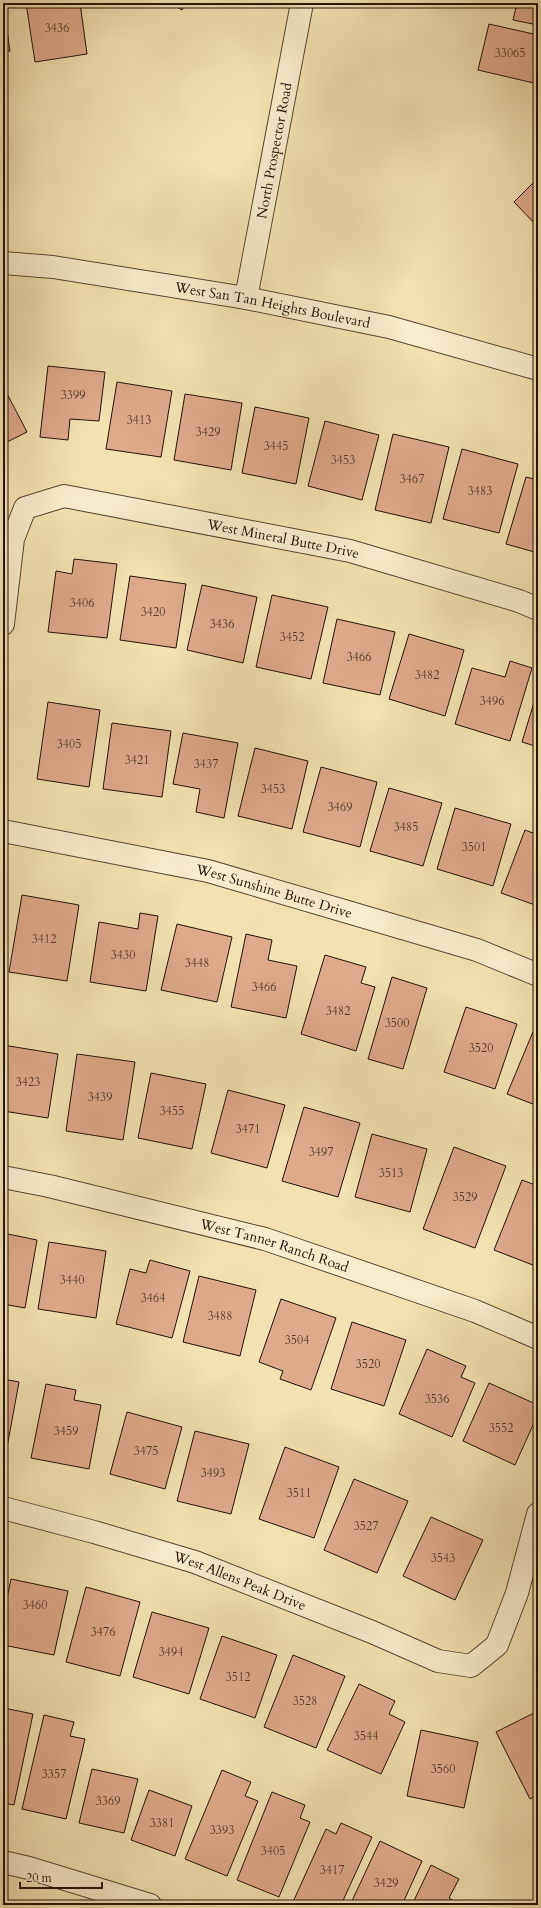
<svg xmlns="http://www.w3.org/2000/svg" width="541" height="1908" viewBox="0 0 541 1908" font-family="Cardo,serif">
  <rect width="100%" height="100%" fill="#f2e2b1"/>
  <filter id="stains"><feTurbulence type="fractalNoise" baseFrequency=".005" numOctaves="4"/><feColorMatrix values="0 0 0 0 .2 0 0 0 0 .09 0 0 0 0 .02 0 0 0 .5 -.17"/></filter>
  <radialGradient id="worn" r=".72"><stop offset=".6" stop-color="#630" stop-opacity="0"/><stop offset="1" stop-color="#630" stop-opacity=".3"/></radialGradient>
  <path fill="#deaa8c" stroke="#23130b" d="M3,3L10,51L3,52Z
    M26,3H80L87,54L35,62Z
    M170,3H186L182,10Z
    M517,3H538V25L513,20Z
    M489,24L538,35V84L478,70Z
    M538,178V227L514,202Z
    M48,366L105,372L99,421L70,419L68,440L40,437Z
    M117,382L172,391L161,457L106,449Z
    M3,386L27,432L3,444Z
    M185,394L242,403L231,470L174,460Z
    M255,407L309,418L296,484L242,473Z
    M325,421L379,435L362,500L308,486Z
    M393,434L449,447L431,523L375,510Z
    M462,449L518,464L499,533L443,519Z
    M526,477L538,480V553L506,544Z
    M74,559L117,564L107,638L48,632L56,571L72,574Z
    M130,576L186,584L176,648L120,640Z
    M202,585L257,597L243,663L187,650Z
    M272,595L328,607L311,679L256,667Z
    M337,619L395,632L380,695L323,683Z
    M409,634L464,650L445,716L389,699Z
    M510,661L532,668L510,741L455,724L472,668L505,677Z
    M538,689V747L522,742Z
    M48,702L100,710L89,787L37,779Z
    M112,723L171,731L162,797L103,789Z
    M183,733L238,743L224,818L196,812L200,789L173,784Z
    M255,748L308,761L292,829L238,816Z
    M321,767L377,782L360,847L303,832Z
    M389,788L442,803L423,866L370,851Z
    M455,808L511,824L493,886L437,869Z
    M525,830L538,835V906L501,893Z
    M22,895L79,905L67,981L9,972Z
    M140,913L158,916L146,991L90,982L99,922L138,929Z
    M177,924L232,937L217,1002L161,990Z
    M246,934L272,940L268,960L297,966L286,1018L231,1007Z
    M325,955L366,967L361,983L375,987L356,1051L301,1034Z
    M392,977L427,988L403,1069L368,1059Z
    M466,1007L517,1024L495,1089L444,1072Z
    M535,1027L538,1028V1106L507,1094Z
    M3,1045L58,1054L48,1118L3,1111Z
    M77,1054L135,1062L123,1140L66,1131Z
    M151,1073L206,1084L192,1149L138,1138Z
    M228,1090L285,1105L267,1168L211,1153Z
    M304,1107L360,1123L338,1197L282,1181Z
    M372,1134L427,1149L410,1212L355,1197Z
    M454,1147L506,1166L475,1248L423,1229Z
    M522,1180L538,1186V1267L494,1250Z
    M3,1233L37,1240L25,1308L3,1304Z
    M49,1242L106,1251L96,1318L38,1309Z
    M150,1260L190,1271L172,1338L116,1324L130,1269L146,1273Z
    M199,1276L256,1290L240,1356L183,1342Z
    M281,1299L336,1318L311,1390L280,1379L283,1371L259,1362Z
    M352,1322L406,1340L384,1406L331,1389Z
    M427,1349L466,1366L461,1377L475,1383L452,1437L399,1414Z
    M3,1379L19,1382L6,1453H3Z
    M489,1383L538,1405V1414L515,1465L463,1441Z
    M46,1384L76,1390L74,1400L101,1405L89,1469L31,1458Z
    M127,1412L182,1427L165,1489L110,1474Z
    M195,1431L249,1444L231,1514L177,1501Z
    M285,1447L339,1467L314,1538L259,1519Z
    M354,1479L408,1501L377,1573L324,1550Z
    M431,1517L483,1540L455,1600L403,1576Z
    M11,1579L68,1591L54,1655L3,1645V1618Z
    M86,1587L140,1602L120,1676L66,1662Z
    M152,1612L209,1628L189,1694L133,1677Z
    M222,1636L277,1655L255,1718L200,1699Z
    M293,1655L345,1676L316,1748L264,1727Z
    M359,1684L395,1701L389,1714L405,1722L381,1774L327,1750Z
    M4,1708L33,1714L14,1805L3,1803Z
    M538,1711V1795L530,1799L496,1732Z
    M44,1715L74,1722L70,1736L85,1739L66,1819L22,1809Z
    M421,1730L478,1742L464,1808L407,1796Z
    M92,1769L138,1779L124,1833L79,1823Z
    M222,1770L251,1782L245,1796L258,1801L227,1876L185,1859Z
    M149,1790L192,1806L175,1856L131,1840Z
    M272,1792L305,1805L300,1818L310,1822L279,1897L237,1880Z
    M341,1823L372,1837L341,1905L292,1904L326,1829L336,1834Z
    M380,1841L422,1861L402,1905H350Z
    M431,1865L459,1879L449,1898L461,1905H412Z"/>
  <g fill="none" stroke-linecap="round" stroke-linejoin="round">
    <g stroke="#574734" stroke-width="24">
      <g id="minor">
        <path id="s1" d="M246,298L302,3"/>
        <path id="s2" d="M3,624L13,539L25,508L64,496L350,551L519,601L538,609"/>
        <path id="s3" d="M3,831L208,871L477,950L538,975"/>
        <path id="s4" d="M3,1177L49,1186L265,1239L475,1311L538,1338"/>
        <path id="s5" d="M3,1508L94,1532L195,1562L372,1632L438,1661L471,1666L497,1645L517,1593L538,1514"/>
        <path d="M3,1862L29,1868L150,1905"/>
      </g>
    </g>
    <g stroke="#574734" stroke-width="24">
      <g id="tertiary">
        <path id="s6" d="M3,263L53,267L246,298L389,327L538,369"/>
      </g>
    </g>
    <use href="#minor" stroke="#f7eccc" stroke-width="22"/>
    <use href="#tertiary" stroke="#f7eccc" stroke-width="22"/>
  </g>
  <g text-anchor="middle" stroke-width="3" stroke-linejoin="round" paint-order="stroke">
    <g font-size="12" fill="#52392b">
      <text x="57" y="32">3436</text>
      <text x="510" y="57">33065</text>
      <text x="73" y="399">3399</text>
      <text x="139" y="424">3413</text>
      <text x="208" y="436">3429</text>
      <text x="276" y="450">3445</text>
      <text x="343" y="464">3453</text>
      <text x="412" y="483">3467</text>
      <text x="480" y="495">3483</text>
      <text x="82" y="607">3406</text>
      <text x="153" y="616">3420</text>
      <text x="222" y="628">3436</text>
      <text x="292" y="641">3452</text>
      <text x="359" y="661">3466</text>
      <text x="427" y="679">3482</text>
      <text x="492" y="705">3496</text>
      <text x="69" y="748">3405</text>
      <text x="137" y="764">3421</text>
      <text x="206" y="768">3437</text>
      <text x="273" y="793">3453</text>
      <text x="340" y="811">3469</text>
      <text x="406" y="831">3485</text>
      <text x="474" y="851">3501</text>
      <text x="44" y="943">3412</text>
      <text x="123" y="959">3430</text>
      <text x="197" y="967">3448</text>
      <text x="264" y="991">3466</text>
      <text x="338" y="1015">3482</text>
      <text x="397" y="1027">3500</text>
      <text x="481" y="1052">3520</text>
      <text x="28" y="1086">3423</text>
      <text x="100" y="1101">3439</text>
      <text x="172" y="1115">3455</text>
      <text x="248" y="1133">3471</text>
      <text x="321" y="1156">3497</text>
      <text x="391" y="1177">3513</text>
      <text x="465" y="1201">3529</text>
      <text x="72" y="1284">3440</text>
      <text x="153" y="1302">3464</text>
      <text x="220" y="1320">3488</text>
      <text x="297" y="1344">3504</text>
      <text x="368" y="1368">3520</text>
      <text x="437" y="1403">3536</text>
      <text x="501" y="1432">3552</text>
      <text x="66" y="1435">3459</text>
      <text x="146" y="1455">3475</text>
      <text x="213" y="1477">3493</text>
      <text x="299" y="1497">3511</text>
      <text x="366" y="1530">3527</text>
      <text x="443" y="1562">3543</text>
      <text x="35" y="1609">3460</text>
      <text x="103" y="1636">3476</text>
      <text x="171" y="1656">3494</text>
      <text x="238" y="1681">3512</text>
      <text x="305" y="1705">3528</text>
      <text x="366" y="1740">3544</text>
      <text x="443" y="1773">3560</text>
      <text x="54" y="1778">3357</text>
      <text x="108" y="1805">3369</text>
      <text x="162" y="1827">3381</text>
      <text x="222" y="1834">3393</text>
      <text x="273" y="1855">3405</text>
      <text x="332" y="1874">3417</text>
      <text x="386" y="1887">3429</text>
    </g>
    <g font-size="14" fill="#23130b" stroke="#f7eccc">
      <text dy="5" stroke="none"><textPath href="#s1" startOffset="150">North Prospector Road</textPath></text>
      <text dy="5" stroke="none"><textPath href="#s6" startOffset="273">West San Tan Heights Boulevard</textPath></text>
      <text dy="5" stroke="none"><textPath href="#s2" startOffset="383">West Mineral Butte Drive</textPath></text>
      <text dy="5" stroke="none"><textPath href="#s3" startOffset="278">West Sunshine Butte Drive</textPath></text>
      <text dy="5" stroke="none"><textPath href="#s4" startOffset="280">West Tanner Ranch Road</textPath></text>
      <text dy="5" stroke="none"><textPath href="#s5" startOffset="248">West Allens Peak Drive</textPath></text>
    </g>
  </g>
  <rect width="541" height="1908" fill="none" stroke="#f2e2b1" stroke-width="16"/>
  <rect x="4" y="4" width="533" height="1900" fill="none" stroke="#23130b" stroke-width="2"/>
  <rect x="8" y="8" width="525" height="1892" fill="none" stroke="#23130b"/>
  <path d="M20 1882v6h82v-6" fill="none" stroke="#23130b" stroke-width="2"/>
  <text x="26" y="1882" font-size="12" fill="#23130b" stroke="#f7eccc" stroke-width="3" paint-order="stroke">20 m</text>
  <rect width="100%" height="100%" filter="url(#stains)"/>
  <rect width="100%" height="100%" fill="url(#worn)"/>
</svg>
